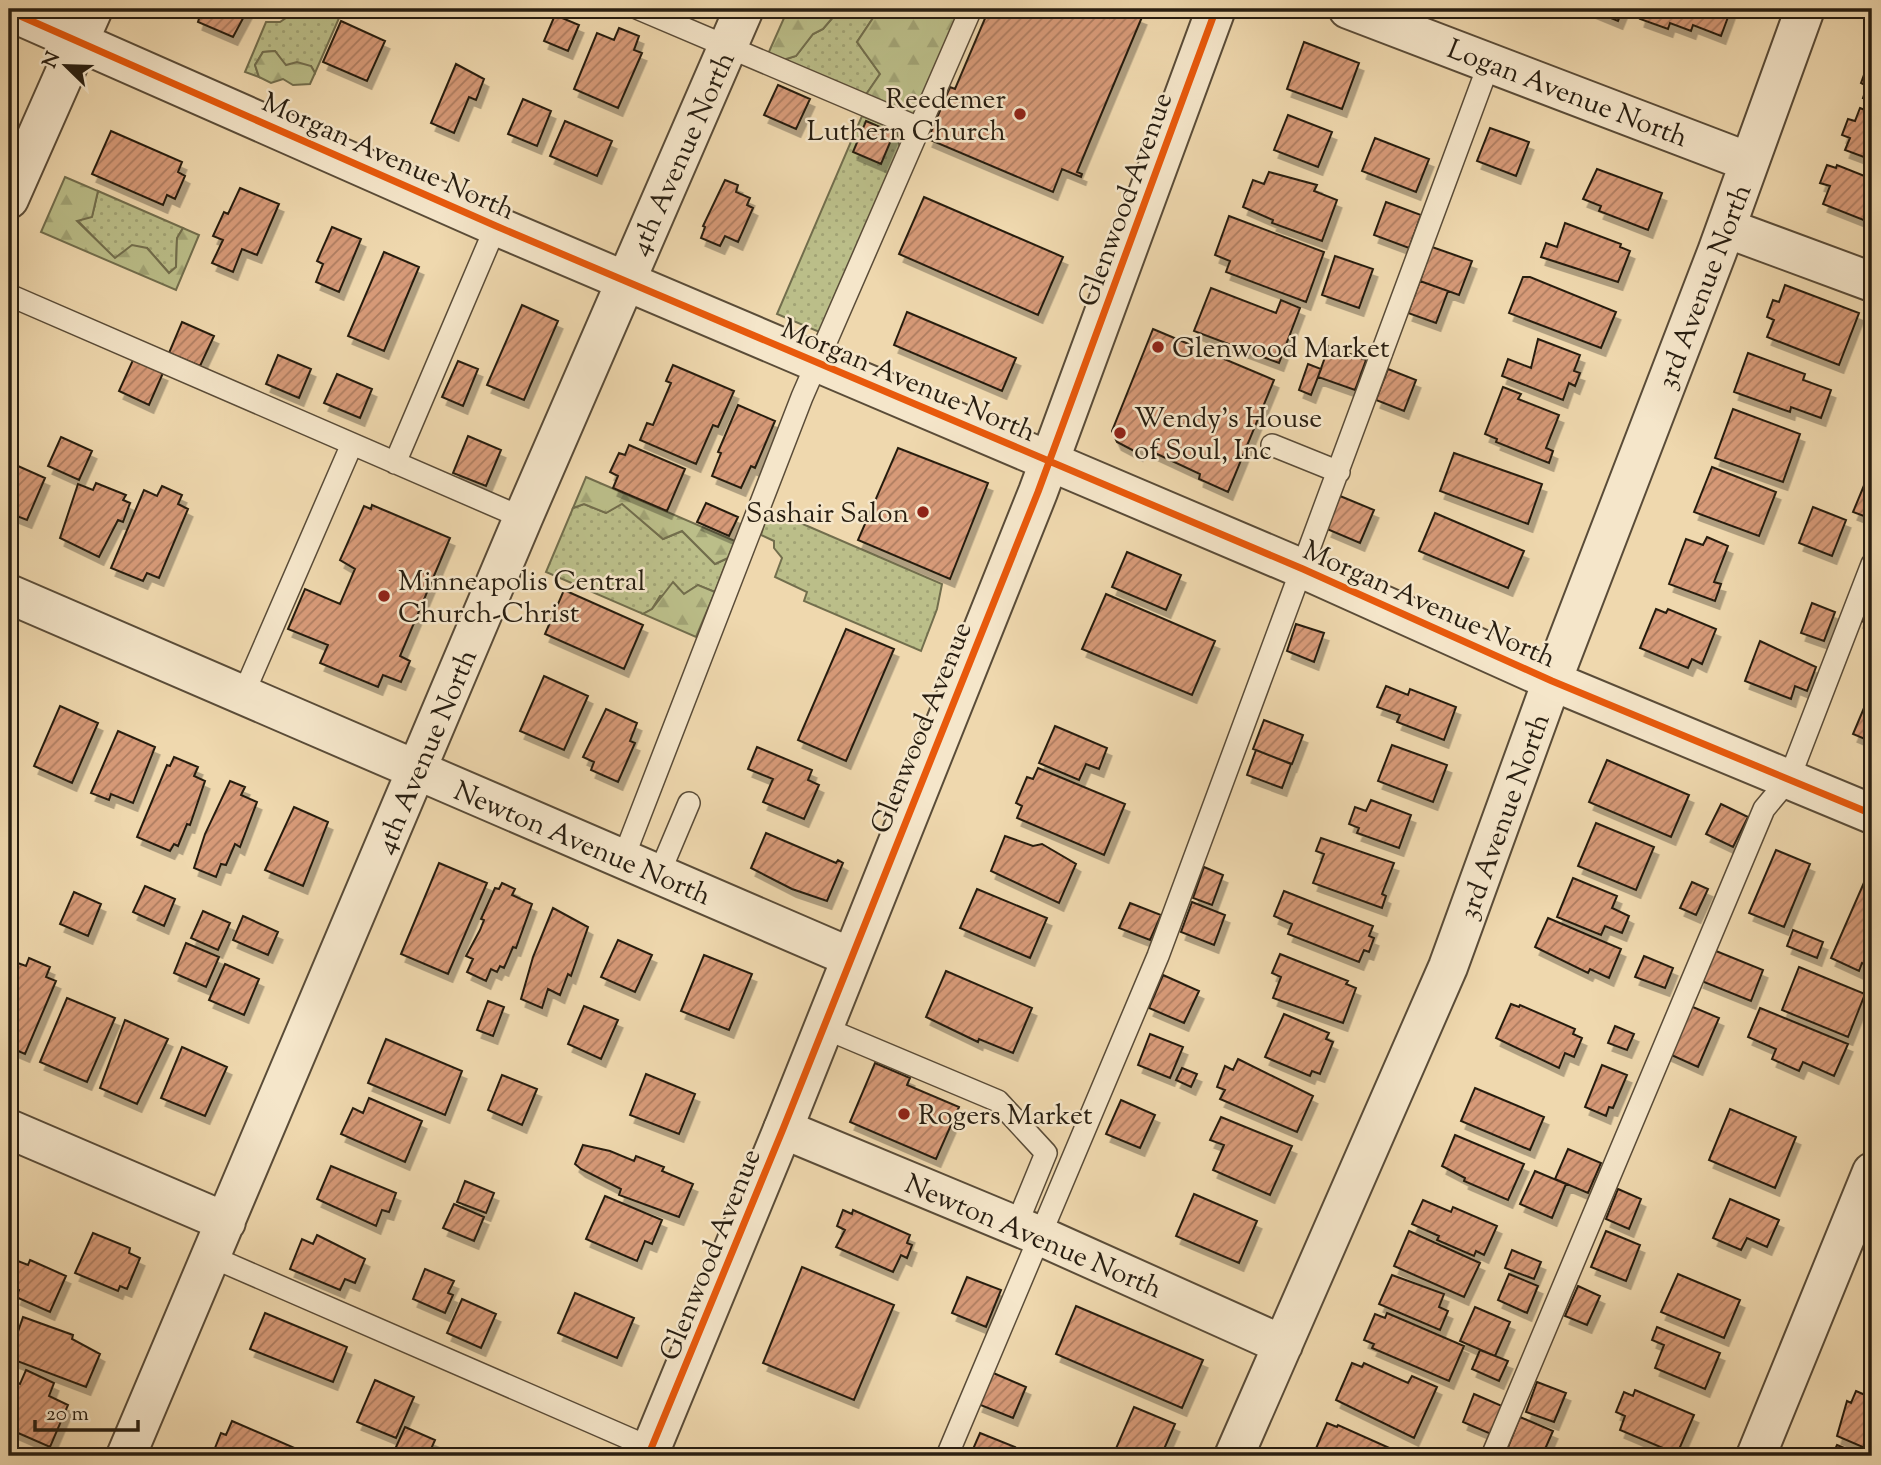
<svg xmlns="http://www.w3.org/2000/svg" width="1881" height="1465" viewBox="0 0 1881 1465" font-family="'Sorts Mill Goudy',serif">
  <defs>
    <pattern id="grass-dots" width="8" height="8" patternUnits="userSpaceOnUse" patternTransform="scale(1.75)"><rect width="8" height="8" fill="#bbbe89"/><path d="M2 2h.1M6 6h.1" fill="none" stroke="#a1a375" stroke-width="1.8" stroke-linecap="round"/></pattern>
    <pattern id="forest-firs" width="22" height="20" patternUnits="userSpaceOnUse" patternTransform="scale(1.75)"><rect width="22" height="20" fill="#bbbe89"/><path d="M5 1l3.5 6h-7zM16 11l3.5 6h-7z" fill="#a1a375"/></pattern>
    <pattern id="building-hatch" width="6" height="6" patternUnits="userSpaceOnUse" patternTransform="scale(1.75)"><rect width="6" height="6" fill="#d79a78"/><path d="M-1 1l2-2M0 6l6-6M5 7l2-2" fill="none" stroke="#ae7d61"/></pattern>
    <filter id="shadow"><feDropShadow dx="4.5" dy="8" stdDeviation="0" flood-color="#0004"/></filter>
  </defs>
  <rect width="100%" height="100%" fill="#efd8ae"/>
  <filter id="stains"><feTurbulence type="fractalNoise" baseFrequency=".00286" numOctaves="4"/><feColorMatrix values="0 0 0 0 .2 0 0 0 0 .09 0 0 0 0 .02 0 0 0 .5 -.17"/></filter>
  <radialGradient id="worn" r=".72"><stop offset=".6" stop-color="#630" stop-opacity="0"/><stop offset="1" stop-color="#630" stop-opacity=".3"/></radialGradient>
  <path fill="url(#grass-dots)" stroke="#726e4d" stroke-width="2" d="M299,9H343L315,73L311,66H286L275,51L263,52L255,65L259,77L245,72L266,22H280Z
    M840,9H879L857,42L880,74L865,96L783,60L796,56L813,34L823,29Z
    M862,116L897,130L900,151L824,334L777,314Z
    M98,191L183,228L177,239L176,267L169,273L147,248L115,259L77,220L92,216Z
    M622,503L663,539L682,531L715,564L728,558L715,592L698,585L684,594L660,596L652,609L643,614L546,572L573,508L584,504L606,513Z
    M768,509L942,584L937,609L921,651L804,601L807,592L775,577L782,558L774,548V541L761,535Z"/>
  <path fill="url(#forest-firs)" stroke="#726e4d" stroke-width="2" d="M788,9H840L823,29L813,34L796,56L783,60L768,54Z
    M879,9H962L914,114L909,115L865,96L880,74L857,42Z
    M275,51L286,65L297,62L311,66L315,73L310,84L293,85L283,79L271,83L259,77L255,65L263,52Z
    M65,177L98,191L92,217L77,221L115,258L132,245L147,248L169,273L176,267L177,238L183,228L199,235L176,290L41,232Z
    M586,477L735,541L728,558L715,564L682,531L663,539L622,504L606,513L584,504L573,508Z
    M673,582L684,594L698,585L715,592L696,637L643,614L652,609Z"/>
  <path fill="url(#building-hatch)" stroke="#281e11" stroke-width="2" filter="url(#shadow)" d="M248,9L233,37L198,22L202,9Z
    M989,9H1086L1109,18L1113,9H1121L1142,17L1077,172L1082,174L1081,177L1062,169L1053,192L928,139L950,87L955,89Z
    M1589,9H1623L1618,21Z
    M1643,9H1731L1721,36L1693,25L1691,31L1670,23L1668,29L1640,19Z
    M555,15L579,25L568,51L544,41Z
    M341,21L385,41L367,81L323,62Z
    M619,28L639,36L634,50L642,53L618,108L574,89L597,33L614,40Z
    M1304,42L1359,63L1342,109L1287,89Z
    M1871,56L1872,57V101L1863,98L1867,86L1861,83Z
    M456,64L484,79L476,100L469,97L454,133L431,123Z
    M778,85L810,99L796,129L764,115Z
    M523,99L551,111L537,146L508,134Z
    M1860,108L1872,113V160L1845,150L1850,138L1842,135L1848,119L1855,121Z
    M1288,115L1332,132L1318,167L1274,150Z
    M565,121L612,141L597,176L550,156Z
    M866,121L894,133L881,164L853,152Z
    M1490,128L1529,142L1516,176L1477,161Z
    M111,131L182,162L178,172L185,176L175,199L167,195L163,205L92,174Z
    M1375,138L1429,159L1416,192L1362,171Z
    M1827,165L1836,168L1837,165L1872,179V205L1866,221L1823,204L1830,186L1820,183Z
    M1597,169L1662,193L1648,230L1599,211L1601,206L1583,199Z
    M1269,172L1317,185L1314,191L1337,200L1322,241L1272,223L1273,220L1243,207L1253,180L1264,184Z
    M725,180L738,185L736,192L750,198L747,205L753,208L738,242L725,236L720,246L701,238L705,227L703,226Z
    M240,188L279,204L257,255L242,249L233,272L212,263L223,240L213,236L224,212L228,214Z
    M924,197L1063,257L1038,315L899,254Z
    M1386,202L1421,215L1409,248L1374,235Z
    M1229,216L1324,252L1306,302L1226,272L1230,261L1215,255Z
    M1565,223L1621,244L1620,247L1630,251L1618,282L1541,257L1546,243L1557,247Z
    M332,227L361,239L339,292L316,282L323,264L317,261Z
    M1432,247L1472,261L1459,295L1420,281Z
    M384,252L419,267L384,351L348,336Z
    M1335,256L1373,269L1359,308L1322,295Z
    M1523,277H1530L1616,312L1601,348L1509,313Z
    M1420,281L1448,291L1436,323L1408,313Z
    M1785,285L1859,313L1839,365L1767,337L1774,320L1767,317L1773,300L1779,302Z
    M1211,288L1276,313L1281,300L1300,308L1279,363L1194,331Z
    M522,305L558,321L524,400L487,385Z
    M907,312L1016,358L1002,391L894,345Z
    M182,322L214,336L200,366L169,353Z
    M1153,329L1274,380L1228,492L1199,479L1200,474L1140,446L1138,453L1117,442L1112,431Z
    M1538,339L1580,355L1574,371L1580,373L1575,386L1569,383L1563,400L1502,376L1508,359L1531,368Z
    M1329,346L1366,360L1355,390L1318,377Z
    M1748,353L1805,374L1803,380L1831,390L1821,418L1791,407L1790,412L1734,392Z
    M278,355L311,369L299,398L266,384Z
    M133,360L163,373L149,405L119,391Z
    M458,361L478,369L463,406L442,397Z
    M1308,364L1321,369L1311,395L1299,390Z
    M673,365L734,391L718,427L713,425L696,464L640,440L647,423L653,425L671,383L666,381Z
    M1388,369L1416,380L1404,411L1376,400Z
    M337,374L372,389L360,418L324,403Z
    M1503,387L1521,394L1518,399L1559,415L1546,448L1553,451L1549,463L1496,442L1497,439L1485,434Z
    M738,405L775,421L755,468L751,466L741,488L712,476L721,453L718,452Z
    M1733,409L1800,434L1783,482L1715,458Z
    M468,436L501,450L486,486L453,473Z
    M61,437L92,451L79,480L48,466Z
    M629,445L685,469L667,511L613,488L618,476L610,472L619,453L625,455Z
    M898,448L988,483L950,579L858,540Z
    M1454,453L1542,484L1528,524L1440,491Z
    M9,462L45,478L27,520L12,514L9,516Z
    M1712,467L1776,492L1759,536L1694,512Z
    M96,483L126,495L123,500L130,503L123,522L118,520L99,557L60,538L78,484L93,490Z
    M1865,483L1872,485V519L1853,512Z
    M162,486L182,495L178,504L188,509L159,578L147,573L143,581L111,568L144,490L157,496Z
    M1340,496L1374,510L1360,543L1327,529Z
    M706,503L738,517L729,536L697,522Z
    M372,505L450,538L400,656L410,661L401,682L383,675L378,687L320,663L328,645L288,629L305,589L340,604L355,569L340,560L364,506L371,509Z
    M1813,507L1846,520L1832,556L1799,543Z
    M1435,513L1524,551L1508,588L1419,551Z
    M1707,537L1728,546L1714,582L1721,584L1715,601L1669,584L1686,539L1703,545Z
    M1127,552L1181,575L1166,610L1112,587Z
    M564,590L643,625L624,669L545,634Z
    M1872,591V625L1859,620Z
    M1106,594L1215,641L1192,695L1082,649Z
    M1812,603L1835,612L1824,641L1801,633Z
    M1656,609L1666,613L1668,609L1716,629L1702,664L1692,659L1688,668L1640,648Z
    M1296,624L1324,633L1314,662L1287,651Z
    M846,629L894,649L846,761L798,740Z
    M1760,641L1816,667L1807,691L1795,686L1791,699L1745,681Z
    M544,676L588,696L564,750L520,731Z
    M1386,686L1408,695L1410,689L1456,707L1444,740L1397,722L1400,715L1377,707Z
    M1872,689V742L1853,734Z
    M60,706L98,723L72,783L34,766Z
    M606,709L637,723L630,741L635,743L618,782L591,770L594,762L583,757Z
    M1264,720L1303,735L1292,764L1253,749Z
    M1055,726L1107,748L1099,769L1086,764L1079,780L1039,763Z
    M118,731L155,747L133,803L111,794L109,800L91,793Z
    M1392,745L1447,765L1433,802L1378,781Z
    M757,747L812,770L808,780L819,785L804,819L763,802L773,779L748,769Z
    M1256,750L1291,764L1282,788L1247,775Z
    M174,757L198,767L194,776L205,781L190,825L187,824L178,846L174,844L170,851L137,837L167,765L170,766Z
    M1607,760L1689,795L1671,837L1589,802Z
    M1038,768L1125,804L1104,855L1017,818L1022,806L1016,803L1027,777L1033,779Z
    M230,781L245,787L241,795L257,802L240,847L235,844L226,865L221,864L216,877L194,868L205,834Z
    M1371,800L1411,815L1399,848L1357,833L1359,828L1349,824L1355,807L1366,811Z
    M1721,804L1748,817L1733,847L1706,834Z
    M294,807L328,822L303,886L265,870Z
    M1596,823L1654,847L1636,890L1578,866Z
    M766,833L836,863L838,860L843,863L827,901L792,889L751,868Z
    M1005,836L1033,846L1042,844L1076,864L1059,903L991,871Z
    M1321,838L1394,863L1382,894L1386,896L1382,908L1313,883L1324,854L1316,851Z
    M1776,850L1810,864L1784,927L1749,913Z
    M439,863L487,883L448,974L401,954Z
    M1204,867L1223,875L1212,905L1193,898Z
    M1573,878L1617,896L1612,908L1629,916L1622,933L1605,926L1601,935L1557,917Z
    M1866,878L1872,880V967L1862,963L1859,971L1831,958Z
    M1692,882L1708,889L1696,915L1680,908Z
    M502,883L515,889L512,895L532,904L516,948L513,947L504,968L500,966L497,972L491,969L486,981L467,972L473,959L466,956L480,930L484,920L481,919L495,888L499,889Z
    M145,886L175,899L164,926L133,912Z
    M977,889L1047,918L1030,958L960,928Z
    M1284,891L1373,926L1369,936L1374,938L1369,952L1364,950L1359,962L1288,934L1292,924L1274,916Z
    M74,892L101,904L88,936L60,924Z
    M1192,902L1225,915L1214,945L1181,932Z
    M1130,903L1161,915L1150,940L1119,928Z
    M553,908L588,927L571,976L568,974L560,995L548,989L542,1008L521,999L533,957Z
    M203,911L230,923L218,950L191,938Z
    M243,916L278,932L268,955L233,940Z
    M1548,918L1621,949L1609,978L1590,969L1588,973L1535,947Z
    M1793,930L1823,942L1817,958L1787,946Z
    M618,940L652,955L635,992L601,977Z
    M186,943L219,957L206,987L174,973Z
    M1711,949L1763,970L1751,1001L1699,980Z
    M1280,954L1348,981L1346,984L1356,988L1343,1023L1273,998L1281,977L1272,973Z
    M704,955L752,974L729,1030L681,1011Z
    M1644,956L1673,968L1665,988L1635,977Z
    M29,958L50,967L46,977L56,981L25,1054L9,1047V977L15,962L26,966Z
    M225,964L259,979L244,1015L209,1000Z
    M1799,967L1865,994L1848,1037L1782,1010Z
    M946,971L1032,1008L1013,1053L979,1039L978,1042L926,1017Z
    M1163,975L1199,991L1184,1023L1149,1008Z
    M67,998L115,1018L87,1082L40,1062Z
    M488,1001L504,1007L493,1036L477,1030Z
    M1511,1004L1519,1007L1520,1005L1575,1029L1573,1034L1582,1038L1574,1057L1565,1053L1559,1068L1496,1038Z
    M1688,1005L1719,1018L1698,1067L1667,1053Z
    M584,1006L618,1020L601,1059L568,1044Z
    M1760,1008L1848,1044L1834,1076L1803,1062L1799,1071L1772,1059L1776,1049L1748,1037Z
    M1284,1014L1329,1033L1326,1039L1333,1042L1320,1074L1312,1071L1310,1076L1265,1057Z
    M125,1020L168,1039L137,1104L100,1088Z
    M1615,1026L1634,1034L1627,1050L1608,1043Z
    M1150,1034L1183,1047L1170,1078L1138,1065Z
    M386,1039L462,1071L445,1115L368,1083Z
    M182,1047L227,1067L205,1116L161,1098Z
    M1238,1059L1313,1096L1297,1132L1220,1099L1225,1090L1217,1087L1225,1066L1233,1070Z
    M875,1063L910,1078L907,1085L959,1107L936,1159L850,1122Z
    M1602,1065L1627,1075L1613,1108L1609,1107L1606,1116L1585,1107Z
    M1182,1068L1197,1074L1191,1087L1176,1080Z
    M646,1074L695,1094L679,1134L630,1115Z
    M502,1075L537,1089L522,1125L488,1110Z
    M1475,1088L1544,1117L1530,1150L1461,1121Z
    M369,1098L422,1121L405,1162L341,1134L353,1108L363,1113Z
    M1121,1100L1155,1115L1140,1148L1106,1134Z
    M1730,1109L1796,1137L1775,1188L1709,1160Z
    M1221,1117L1292,1146L1270,1195L1213,1170L1224,1145L1210,1140Z
    M1455,1135L1524,1164L1508,1200L1464,1181L1465,1178L1442,1166Z
    M583,1145L610,1151L634,1161L636,1156L664,1167L662,1171L693,1184L679,1217L619,1195L621,1189L581,1169L575,1164Z
    M1568,1149L1601,1163L1588,1193L1555,1179Z
    M331,1166L396,1193L389,1212L382,1210L376,1226L317,1199Z
    M1535,1171L1566,1184L1552,1218L1520,1204Z
    M465,1181L494,1193L486,1213L457,1202Z
    M1618,1189L1641,1199L1629,1229L1606,1219Z
    M1194,1194L1257,1221L1239,1263L1176,1236Z
    M605,1196L662,1220L652,1244L645,1241L637,1261L586,1239Z
    M1730,1199L1779,1220L1767,1247L1747,1238L1741,1250L1713,1238Z
    M1423,1200L1451,1212L1453,1207L1497,1226L1484,1255L1476,1251L1474,1256L1437,1240L1439,1236L1412,1224Z
    M454,1204L484,1217L474,1241L443,1228Z
    M843,1210L852,1214L853,1210L910,1235L907,1243L912,1245L907,1258L901,1255L893,1272L836,1247L845,1230L837,1226Z
    M1409,1231L1480,1263L1464,1297L1394,1266Z
    M1606,1231L1640,1245L1626,1281L1591,1267Z
    M93,1233L130,1248L129,1253L140,1258L127,1289L120,1286L118,1291L75,1273Z
    M317,1235L365,1259L355,1283L345,1279L340,1290L290,1269L302,1239L313,1244Z
    M1512,1250L1541,1262L1534,1279L1505,1268Z
    M30,1260L66,1276L50,1312L16,1297L19,1290L9,1286V1262L16,1265L18,1261L28,1265Z
    M802,1267L894,1305L854,1400L763,1363Z
    M425,1269L454,1281L448,1293L453,1295L445,1313L413,1299Z
    M1509,1274L1538,1286L1527,1313L1498,1300Z
    M1678,1274L1740,1300L1724,1338L1661,1312Z
    M1392,1275L1444,1294L1439,1307L1448,1311L1440,1330L1379,1304Z
    M967,1277L1001,1290L986,1327L952,1313Z
    M1578,1286L1600,1296L1587,1325L1565,1316Z
    M575,1293L634,1318L617,1358L558,1333Z
    M462,1299L496,1314L481,1348L447,1333Z
    M1076,1306L1203,1360L1182,1408L1056,1354Z
    M1475,1307L1510,1322L1495,1356L1460,1341Z
    M265,1313L347,1347L333,1382L250,1349Z
    M1387,1313L1464,1346L1449,1381L1372,1348L1374,1344L1364,1340L1375,1314L1385,1318Z
    M23,1317L73,1335L72,1339L100,1354L86,1387L9,1358Z
    M1657,1327L1720,1353L1705,1389L1655,1368L1664,1345L1652,1340Z
    M1480,1350L1508,1361L1499,1381L1472,1369Z
    M1352,1363L1362,1367L1364,1363L1408,1383L1412,1376L1437,1387L1414,1438L1336,1400Z
    M26,1370L54,1383L49,1396L68,1405L50,1447L9,1429V1379L20,1384Z
    M991,1372L1026,1387L1013,1418L978,1404Z
    M375,1380L414,1397L396,1438L357,1422Z
    M1537,1382L1566,1393L1554,1422L1526,1412Z
    M1635,1390L1694,1415L1677,1454L1620,1430L1625,1416L1616,1412L1624,1392L1633,1396Z
    M1856,1391L1872,1398V1451L1837,1436L1847,1401L1851,1403Z
    M1474,1394L1502,1406L1491,1434L1463,1422Z
    M1134,1407L1175,1424L1161,1456L1114,1453Z
    M1520,1417L1553,1431L1542,1456H1522L1507,1450Z
    M232,1421L297,1449L295,1456H217L220,1450L215,1448L221,1433L226,1435Z
    M1327,1423L1337,1427L1338,1425L1405,1455L1321,1456L1314,1453Z
    M405,1427L435,1440L428,1456H392Z
    M980,1433L1015,1447L1011,1456H970Z
    M1837,1445L1864,1456H1832Z"/>
  <g fill="none" stroke-linecap="round" stroke-linejoin="round">
    <g stroke="#5a4c38" stroke-width="24">
      <path id="service" d="M639,9L919,128
        M9,295L523,518
        M1272,445L1339,472
        M395,463L496,226
        M243,695L352,444
        M623,859L802,397L971,9
        M659,874L689,803
        M822,1027L998,1101L1046,1153L1016,1226
        M212,1257L651,1448
        M947,1456L1158,956L1490,61
        M1492,1456L1764,809L1789,779L1872,564"/>
    </g>
    <g stroke="#5a4c38" stroke-width="42">
      <path id="minor" d="M1348,9L1749,162
        M9,11L496,226L1303,569L1552,681L1872,814
        M9,199L93,9
        M1726,228L1872,282
        M9,594L850,957
        M9,1129L226,1222
        M783,1129L1038,1235L1283,1345
        M126,1456L523,518L744,9
        M1234,1456L1448,967L1552,681L1717,252L1805,9
        M1756,1456L1872,1172"/>
    </g>
    <g stroke="#5a4c38" stroke-width="42">
      <path id="tertiary" d="M648,1456L783,1129L1038,492L1216,9"/>
    </g>
    <use href="#service" stroke="#f5e6ca" stroke-width="21"/>
    <use href="#minor" stroke="#f5e6ca" stroke-width="38"/>
    <use href="#tertiary" stroke="#f5e6ca" stroke-width="38"/>
    <g stroke="#f5e6ca" stroke-width="11">
      <path id="cycleway" d="M9,11L496,226L1303,569L1552,681L1872,814
        M648,1456L783,1129L1038,492L1216,9"/>
    </g>
    <use href="#cycleway" stroke="#e8590c" stroke-width="7"/>
  </g>
  <g fill="#8f2418" stroke="#f5e6ca" stroke-width="2.5">
    <circle cx="1020" cy="114" r="7"/>
    <circle cx="1158" cy="347" r="7"/>
    <circle cx="1120" cy="433" r="7"/>
    <circle cx="923" cy="512" r="7"/>
    <circle cx="384" cy="596" r="7"/>
    <circle cx="904" cy="1114" r="7"/>
  </g>
  <g text-anchor="middle" stroke-width="5" stroke-linejoin="round" paint-order="stroke">
    <g font-size="28" fill="#281e11" stroke="#f5e6ca">
      <text transform="translate(1568 92) rotate(21)" y="10">Logan Avenue North</text>
      <text transform="translate(681 153) rotate(-66)" y="10">4th Avenue North</text>
      <text transform="translate(389 155) rotate(24)" y="10">Morgan Avenue North</text>
      <text transform="translate(1124 199) rotate(-70)" y="10">Glenwood Avenue</text>
      <text transform="translate(1703 286) rotate(-69)" y="10">3rd Avenue North</text>
      <text transform="translate(909 379) rotate(23)" y="10">Morgan Avenue North</text>
      <text transform="translate(1430 603) rotate(24)" y="10">Morgan Avenue North</text>
      <text transform="translate(920 727) rotate(-68)" y="10">Glenwood Avenue</text>
      <text transform="translate(425 751) rotate(-67)" y="10">4th Avenue North</text>
      <text transform="translate(1503 816) rotate(-70)" y="10">3rd Avenue North</text>
      <text transform="translate(583 842) rotate(23)" y="10">Newton Avenue North</text>
      <text transform="translate(1034 1235) rotate(23)" y="10">Newton Avenue North</text>
      <text transform="translate(709 1254) rotate(-68)" y="10">Glenwood Avenue</text>
    </g>
    <g font-size="28" fill="#281e11" stroke="#f5e6ca" text-anchor="start">
      <text x="1006" y="108" text-anchor="end">Reedemer<tspan x="1006" dy="32">Luthern Church</tspan></text>
      <text x="1172" y="357">Glenwood Market</text>
      <text x="1134" y="427">Wendy's House<tspan x="1134" dy="32">of Soul, Inc</tspan></text>
      <text x="909" y="522" text-anchor="end">Sashair Salon</text>
      <text x="398" y="590">Minneapolis Central<tspan x="398" dy="32">Church-Christ</tspan></text>
      <text x="918" y="1124">Rogers Market</text>
    </g>
  </g>
  <rect width="1881" height="1465" fill="none" stroke="#efd8ae" stroke-width="35"/>
  <rect x="10" y="10" width="1860" height="1444" fill="none" stroke="#281e11" stroke-width="3.5"/>
  <rect x="18" y="18" width="1846" height="1430" fill="none" stroke="#281e11" stroke-width="2"/>
  <g transform="translate(66 66) rotate(293)" stroke="#f5e6ca" stroke-width="5" paint-order="stroke">
  <path d="M0-5L12 26L0 18L-12 26Z" fill="#281e11"/>
  <text y="-10" font-size="19" font-weight="bold" text-anchor="middle" fill="#281e11">N</text>
  </g>
  <path d="M35 1420v10h103v-10" fill="none" stroke="#281e11" stroke-width="3.5"/>
  <text x="46" y="1420" font-size="21" fill="#281e11" stroke="#f5e6ca" stroke-width="5" paint-order="stroke">20 m</text>
  <rect width="100%" height="100%" filter="url(#stains)"/>
  <rect width="100%" height="100%" fill="url(#worn)"/>
</svg>
